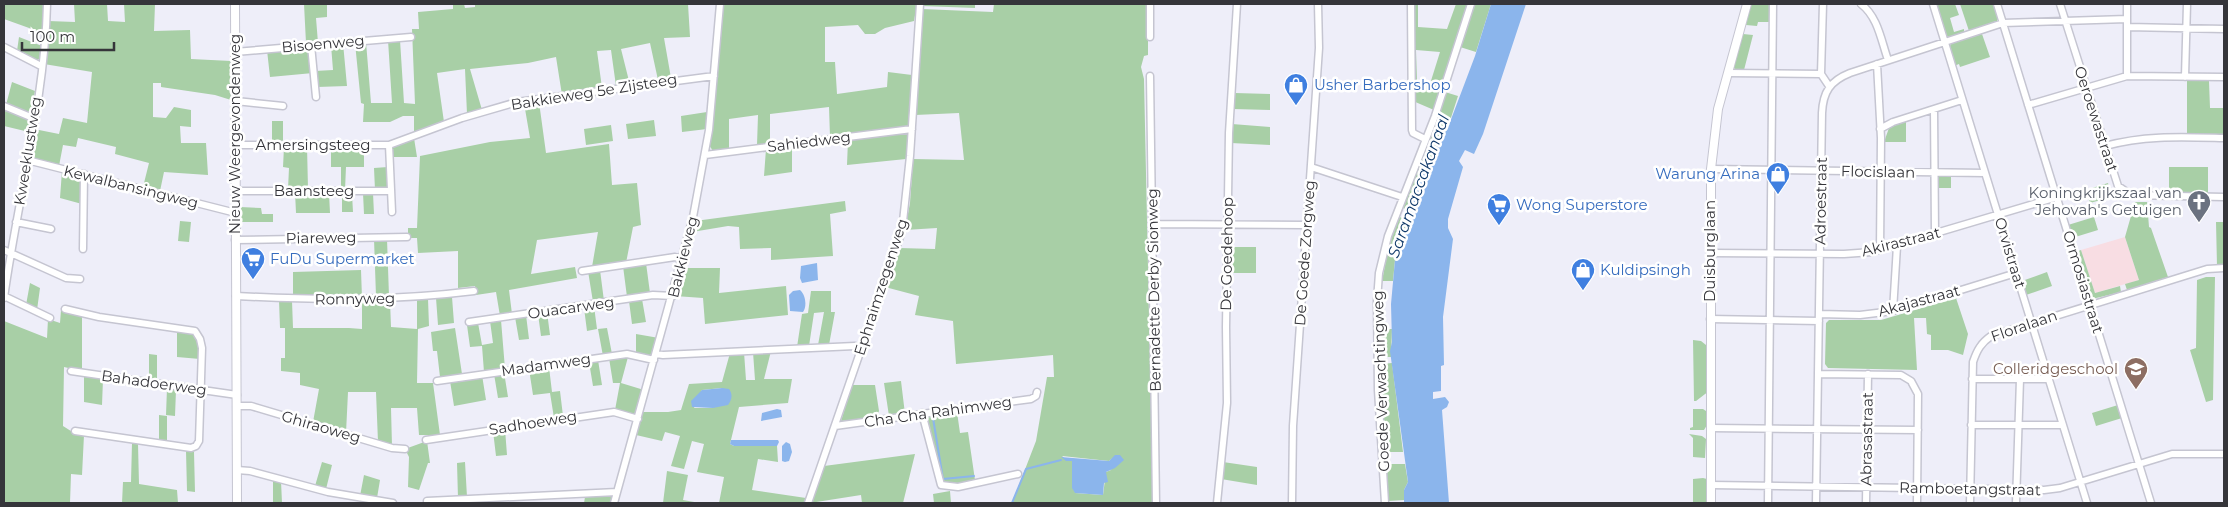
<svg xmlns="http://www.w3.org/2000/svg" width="2228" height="507" viewBox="0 0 2228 507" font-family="Montserrat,sans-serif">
  <rect width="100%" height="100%" fill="#eeeef9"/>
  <path fill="#f8dde3" d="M2125,237L2139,280L2095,293L2081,250Z"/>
  <path fill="#a8cfa6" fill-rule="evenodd" d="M4,4H44L43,33L4,19Z
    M74,4H107L108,21L125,22L124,4H155L154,31L190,30L191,59L231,61V100L215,95L161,87V83H153V117L166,118L174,107L191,110V127L180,126L181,143H206L208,175L164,172L160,191L143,187L149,163L115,154L116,147L78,138L76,147L63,145L59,166L33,159L31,156L34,129L59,134L63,118L87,123L92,72L44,64L48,21L75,22Z
    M304,4H327V17L316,18L318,43H306Z
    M453,4H464L465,8L475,7V4H688L690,37L664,38L671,78L658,80L650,43L621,49L630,85L616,86L611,50L597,51L602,88L562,95L556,57L528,63L470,69L482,110L467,114L465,69L437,73L444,122L414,133V116H403L390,122H363L364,104L361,103L355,43L366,42L371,103H392L388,40H400L404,103L415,104L412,29H419L418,12L453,9Z
    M723,4H917L914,21L885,28L875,34H865L858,25L825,27V62H835L837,94L887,87L888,72L912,75L908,126L830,137L829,107L770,114V143L757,145L758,115L729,119V149L713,151L709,145Z
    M922,4H975V8L922,6Z
    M994,4H1148V55L1144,56L1141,67L1144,79L1153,503H1012L1036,441L1047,377H1054L1053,355L956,364L953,321L915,315L919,296L885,287L899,248L935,249L937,228L905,230L910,203L913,159L964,160L959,113L915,115L922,9L993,12ZM1062,456L1109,461L1115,456L1111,470L1106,472L1103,495L1075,493L1072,461H1068Z
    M1412,4H1418V27L1447,29L1456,4H1468L1434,110L1413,101ZM1416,50L1440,52L1430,84L1417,80Z
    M1473,4H1491L1476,52L1460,47Z
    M1750,4H1772V22H1758L1757,26L1746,25Z
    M1935,4H1955L1959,15L1950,18L1954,32L1964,29V34L1947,37Z
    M1960,4H1995L1998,15L1997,21L1969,31Z
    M1743,34L1753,35L1744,70H1736L1733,67Z
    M1982,34L1990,57L1960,67L1959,64L1954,66L1949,48L1951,44Z
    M19,37L42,46L39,59L36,61L17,51Z
    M343,43L347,86L317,87L315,71L333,70L331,45Z
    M310,48L313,73L270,77L267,50Z
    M2187,80L2209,81L2210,108H2224V135H2187Z
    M12,82L35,91L31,113L6,105Z
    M1445,92L1458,96L1447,130L1436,141C1437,164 1411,183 1410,211L1401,207Z
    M1235,93L1270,94V110L1233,109Z
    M539,102L546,153L609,144L612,185L637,183L641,225L633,227L626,263L592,267L598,232L537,240L531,274L575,267L577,278L509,290L512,314L500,316L496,292L476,295L475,286L458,288V251L418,253L417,238H408V228H417L420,156L490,142L530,138L524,103Z
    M4,108L30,120L29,132L4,126Z
    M707,112V129L682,132L681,116Z
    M654,120L656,136L628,139L626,124Z
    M272,121H283V143H272Z
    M1906,121V142H1884L1889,128Z
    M1232,124L1270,127V145L1231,143Z
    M611,125L613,141L586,145L584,129Z
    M908,133L906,159L847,165L848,140Z
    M414,138L417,157H392V146Z
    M307,146L308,189H288L289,168L283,167L284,147Z
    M331,147H364V167H346L345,190H341V167H331Z
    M792,147V172L764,176L766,149Z
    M388,167V188L375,190L374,168Z
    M2169,167H2208V195L2169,194Z
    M62,171L81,175L82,204L60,198Z
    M1937,175H1951V188H1937Z
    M2108,183L2111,197L2090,203L2086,190Z
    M295,192L329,193L330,213H296Z
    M363,193H373L374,214H364Z
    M342,194H352L353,212H342Z
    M845,201L846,211L830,214L833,256L771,260V248L740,249L739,227L728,226L692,232L695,221Z
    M2135,202H2147L2149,227L2151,228L2168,277L2127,290L2125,284L2139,280L2125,237Z
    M240,207L261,208L262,214H273V222H240Z
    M1397,216L1408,220L1395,260L1393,281H1382L1390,239Z
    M2094,217L2098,230L2072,238L2068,225Z
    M180,221L191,222L189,242L178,241Z
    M2216,222H2224V266H2217Z
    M374,239H387L389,296H376Z
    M1230,247H1256V273H1230Z
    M2081,250L2095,293L2120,286L2121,292L2092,299L2076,252Z
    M646,263L650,293L627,297L623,266Z
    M682,268H720L719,293L786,286L788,315L705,324L703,298L675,296Z
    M361,270L362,298L293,297V272Z
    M600,270L604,301L593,302L588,271Z
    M2047,272L2052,286L2026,295L2022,281Z
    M2206,277H2215L2213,400L2206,402L2190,350L2196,348L2197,280Z
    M30,283L40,288L37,310L26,305Z
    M811,291H831V312H835L829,345H818L824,312L814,313L809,346L797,347L802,314L808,313Z
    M452,297L454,323L438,325L436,298Z
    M1956,298L1968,334L1963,355L1948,350H1931V335L1927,334L1926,318H1914L1917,370L1828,368L1825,364L1826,323L1829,320H1881Z
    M428,299L429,326L418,329L417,383H433L440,435H419L417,408H391L392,446L378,442L376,392H348L346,433L313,422L319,389L300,385V373L281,371V358H285V328H280L279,300L292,301L293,328H349L362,329V301H390L391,327L417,329V300Z
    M642,299L646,322L632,324L629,301Z
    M594,306L597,329L587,331L584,308Z
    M61,310L82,315V371L64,367L63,426L74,433L84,435L82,475L71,474L70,503H4V321L47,338L48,319L60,323Z
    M547,312L550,335L541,336L538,314Z
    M526,315L529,339L519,340L515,317Z
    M501,320L505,369L484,372L482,346L470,347L467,325L478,323L482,345L493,343L490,321Z
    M455,328L462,374L440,377L437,351H433L431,332Z
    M607,328L612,354L603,356L598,329Z
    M1380,329H1392L1391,357H1380Z
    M177,330L195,335L199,342L200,359L177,357Z
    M636,334L659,338L652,357L636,353Z
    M1693,340L1701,341L1706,345L1709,391L1696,401H1694Z
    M771,351L764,379H792L788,403L739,407L730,444L734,446H777L778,462L758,459L752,490L806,498L804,503H719L724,477L697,472L704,444L692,441L684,469L671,466L680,436L665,432L662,441L636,435L643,412H668L681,410L689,384L722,382L730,353L744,352L746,380H755L753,352ZM722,388L713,408H694L702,390Z
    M149,354L157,355V382L149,380Z
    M625,356L628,357L621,383L644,390L636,415L615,410L620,383H613L609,358Z
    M598,360L602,385L593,386L589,362Z
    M1392,363L1403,452H1385L1381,364Z
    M549,367L552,392L560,391L563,416L554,418L550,393L533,395L529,369Z
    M504,372L508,397L498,398L494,374Z
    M482,375L486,400L454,406L450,381Z
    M84,376L103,379L102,405L84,402Z
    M901,381L905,414L889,416L884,383Z
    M852,385H875L879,411L876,418L841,421Z
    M167,388L176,390L175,416L166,415Z
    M2118,405L2122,418L2096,426L2092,413Z
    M1693,409H1703L1706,411L1707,425L1704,430H1690V428L1693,427Z
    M957,412L960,433L968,432L975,480C963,483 948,489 940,477L926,415Z
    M159,415L167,416V444L159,442Z
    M505,429L507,455L496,456L493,431Z
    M1689,434L1702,436L1706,439L1705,458L1693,457V438Z
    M427,441L430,463H428L419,490L408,487L409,457L405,449Z
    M132,443L138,444L139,484L177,490L178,503H122L123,482H131Z
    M186,451L194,452L195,492L187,491Z
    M915,454L903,503H862L861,495L810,503L824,466Z
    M322,462L332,465L326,489L315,486Z
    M465,462L467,497L458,498L457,463Z
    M1223,462L1257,467V485L1221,479Z
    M1386,464H1405L1408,482L1404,490V500L1388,501Z
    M667,471L688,475L683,500L700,503H663Z
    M364,475L380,480L377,498L360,496Z
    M1703,478L1707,479L1708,503H1693V479Z
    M273,479L281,481L282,503L273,502Z
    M950,491L951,503H934L933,494Z
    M609,496L612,498L611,503H584L585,497Z"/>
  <path fill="#8bb5ec" d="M1491,4H1526L1483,134L1474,154L1465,150L1459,161L1463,167L1448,219V228L1453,239L1443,317L1444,365L1441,366V391L1433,392V399L1445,397L1449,402L1447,407L1442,410L1449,503H1404V490L1408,482L1390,351L1392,342L1391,304L1395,260L1409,218L1410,202L1417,183L1437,152L1436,141L1447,130L1475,56Z
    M817,263L818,280L802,283L800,278L801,266Z
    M793,291L800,290C806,295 807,307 803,312L790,311L789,295Z
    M722,388L729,389C733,394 732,400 728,405L713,408L692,407L691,401L702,390Z
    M777,409L781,410L782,417L761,421L762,413Z
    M731,440H778L779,442L777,446H734L730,444Z
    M786,442L790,444L792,452L789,461L785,462L782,461V446Z
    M1115,455H1120L1124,460L1115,468L1106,472L1108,482L1104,483L1103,495L1075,493L1072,488V461H1066L1061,457L1109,461Z"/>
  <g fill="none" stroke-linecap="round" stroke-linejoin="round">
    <path stroke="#8bb5ec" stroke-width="2" d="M933,418L943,479L974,476
      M1012,503L1026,469L1061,460"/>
    <g stroke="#c5c5d1" stroke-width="9">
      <path id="minor" d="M1150,4V37
        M1411,4L1412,130L1413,133L1425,139
        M1823,4L1821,74L1829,86
        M1861,4C1878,17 1881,40 1888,60
        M1933,4L2087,503
        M1997,4L2151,503
        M2060,4L2118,186L2131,195L2224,197
        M2127,27L2224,29
        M311,45L316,97
        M4,47L41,66
        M235,52L411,37
        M1877,64L1881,138L1880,250
        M1728,73L1821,74
        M1150,76L1156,503
        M2127,76V4
        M2185,77L2187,4
        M236,101L283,106
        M2028,105L2127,76L2224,77
        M4,106L33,118
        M1934,109L1935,234
        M1880,129L1893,122L1962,100
        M236,145H389L462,118L517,102L714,76
        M389,145L392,212
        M2105,146C2145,135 2183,137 2224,138
        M705,155L912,129
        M27,160L236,213
        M1311,167L1402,197
        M1711,169L1985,173
        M237,191H391
        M16,222L51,229
        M1152,224L1306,225
        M235,240L407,237
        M83,249L84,174
        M4,250L66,278L80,279
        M1710,253L1844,254L1872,252L2057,197
        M582,271L675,257L683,259
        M4,296L50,318
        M236,296C316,300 394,301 474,291
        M4,298C17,202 45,100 47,4
        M65,309L99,317L195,331L200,339L202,348L199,441L196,446L191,448L75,431
        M1893,311L1897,246
        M1819,314L1860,315L1893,311L2016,273
        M1710,319L1819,321
        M469,322L653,295L673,296
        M656,354L663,355L855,346L861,348
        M71,371L237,395
        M1818,374L1901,375L1911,381L1918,394L1917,503
        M1972,379H2049
        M437,381L627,354L654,360
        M237,406H251L392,448L405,449
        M922,413L941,485L958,487L1018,474
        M1971,425H2063
        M835,426L1031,399L1036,396L1037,392
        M1711,428L1918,430
        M426,440L614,412L638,419
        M237,470L250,471L328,492L393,503
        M1711,485L2044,490L2060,488L2172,454H2224
        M427,501L617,492
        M614,503L693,217L709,130L720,4
        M808,503L902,231L910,156L920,4
        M1217,503L1227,403L1226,327L1229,133L1237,4
        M1292,503L1293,426L1319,48L1318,4
        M1385,503L1378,390L1377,301L1379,273L1388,236L1435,116L1471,4
        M1768,503L1773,4
        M1816,503L1822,113C1823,92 1830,81 1850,73L2003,23L2127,19
        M1866,503L1868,374
        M1970,503L1973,362C1977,350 1981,343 1991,336L2207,269L2224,268
        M2016,503L2020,379"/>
    </g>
    <g stroke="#c5c5d1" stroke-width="10">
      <path id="tertiary" d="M235,4L237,503
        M1711,503V169L1718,109L1747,4"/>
    </g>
    <use href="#minor" stroke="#fff" stroke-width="6"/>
    <use href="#tertiary" stroke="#fff" stroke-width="8"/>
  </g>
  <defs>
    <g id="shop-pin" transform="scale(1.25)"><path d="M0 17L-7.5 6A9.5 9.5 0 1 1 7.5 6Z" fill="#3f7fe0" stroke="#fff"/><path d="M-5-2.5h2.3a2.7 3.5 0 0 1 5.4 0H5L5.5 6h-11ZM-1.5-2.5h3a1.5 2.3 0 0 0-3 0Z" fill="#fff"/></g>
    <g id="church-pin" transform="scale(1.25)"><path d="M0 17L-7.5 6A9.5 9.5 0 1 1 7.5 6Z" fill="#6b7280" stroke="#fff"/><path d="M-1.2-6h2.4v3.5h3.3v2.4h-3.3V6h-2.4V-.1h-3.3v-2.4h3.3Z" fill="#fff"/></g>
    <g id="supermarket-pin" transform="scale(1.25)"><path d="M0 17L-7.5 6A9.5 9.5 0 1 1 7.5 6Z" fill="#3f7fe0" stroke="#fff"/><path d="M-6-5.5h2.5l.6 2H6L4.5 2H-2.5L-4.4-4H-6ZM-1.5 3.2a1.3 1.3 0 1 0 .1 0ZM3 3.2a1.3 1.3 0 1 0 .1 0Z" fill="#fff"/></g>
    <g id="school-pin" transform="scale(1.25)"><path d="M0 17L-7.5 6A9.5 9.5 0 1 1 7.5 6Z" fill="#8d6e63" stroke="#fff"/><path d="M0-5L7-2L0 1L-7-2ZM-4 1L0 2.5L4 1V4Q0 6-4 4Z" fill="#fff"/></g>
  </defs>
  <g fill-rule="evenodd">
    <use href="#shop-pin" x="1296" y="85"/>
    <use href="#shop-pin" x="1778" y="174"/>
    <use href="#church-pin" x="2199" y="202"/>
    <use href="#supermarket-pin" x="1499" y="205"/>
    <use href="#supermarket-pin" x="253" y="259"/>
    <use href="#shop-pin" x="1583" y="270"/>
    <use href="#school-pin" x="2136" y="369"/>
  </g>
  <g text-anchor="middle" stroke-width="5" stroke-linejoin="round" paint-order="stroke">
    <g font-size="15" fill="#35353a" stroke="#fff">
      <text transform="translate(323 44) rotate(-5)" y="5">Bisoenweg</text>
      <text transform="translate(594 92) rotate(-9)" y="5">Bakkieweg 5e Zijsteeg</text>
      <text transform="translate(2096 119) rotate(72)" y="5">Oeroewastraat</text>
      <text transform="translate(235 134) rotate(-90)" y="5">Nieuw Weergevondenweg</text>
      <text transform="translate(809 142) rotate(-7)" y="5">Sahiedweg</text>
      <text x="313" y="150">Amersingsteeg</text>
      <text transform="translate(28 151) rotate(-81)" y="5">Kweeklustweg</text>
      <text transform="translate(1878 172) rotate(1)" y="5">Flocislaan</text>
      <text transform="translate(131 187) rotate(14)" y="5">Kewalbansingweg</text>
      <text x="314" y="196">Baansteeg</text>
      <text transform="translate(1821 201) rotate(-89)" y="5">Adroestraat</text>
      <text transform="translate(321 238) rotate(-1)" y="5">Piareweg</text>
      <text transform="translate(1901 242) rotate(-14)" y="5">Akirastraat</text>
      <text transform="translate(1710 251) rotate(-90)" y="5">Duisburglaan</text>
      <text transform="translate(1305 253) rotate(-86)" y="5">De Goede Zorgweg</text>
      <text transform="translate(2010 253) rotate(73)" y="5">Orvistraat</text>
      <text transform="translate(1227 254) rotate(-89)" y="5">De Goedehoop</text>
      <text transform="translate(683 257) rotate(-76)" y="5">Bakkieweg</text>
      <text transform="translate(2083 282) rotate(73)" y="5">Ormosiastraat</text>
      <text transform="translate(881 287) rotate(-72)" y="5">Ephraimzegenweg</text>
      <text transform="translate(1154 290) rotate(-91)" y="5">Bernadette Derby Sionweg</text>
      <text transform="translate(355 299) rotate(-1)" y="5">Ronnyweg</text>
      <text transform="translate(1919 301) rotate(-15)" y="5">Akajastraat</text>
      <text transform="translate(571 308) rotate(-8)" y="5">Ouacarweg</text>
      <text transform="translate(2024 326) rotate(-19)" y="5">Floralaan</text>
      <text transform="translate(546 365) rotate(-8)" y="5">Madamweg</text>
      <text transform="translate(1381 381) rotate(-92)" y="5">Goede Verwachtingweg</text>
      <text transform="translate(154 383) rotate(8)" y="5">Bahadoerweg</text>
      <text transform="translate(938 412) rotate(-8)" y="5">Cha Cha Rahimweg</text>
      <text transform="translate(533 423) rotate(-9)" y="5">Sadhoeweg</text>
      <text transform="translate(321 427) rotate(16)" y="5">Ghiraoweg</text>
      <text transform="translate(1867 439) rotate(-89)" y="5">Abrasastraat</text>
      <text transform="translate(1970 489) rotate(1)" y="5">Ramboetangstraat</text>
    </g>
    <g font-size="15" fill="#366cbe" stroke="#fff" text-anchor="start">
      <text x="1314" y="90">Usher Barbershop</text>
      <text x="1760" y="179" text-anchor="end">Warung Arina</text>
      <text x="1516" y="210">Wong Superstore</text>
      <text x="270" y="264">FuDu Supermarket</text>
      <text x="1600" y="275">Kuldipsingh</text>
    </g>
    <g font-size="15" fill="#5b616d" stroke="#fff" text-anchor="end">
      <text x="2182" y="198">Koningkrijkszaal van<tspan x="2182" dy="17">Jehovah's Getuigen</tspan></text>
    </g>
    <g font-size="15" fill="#785e54" stroke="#fff" text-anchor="end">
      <text x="2118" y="374">Colleridgeschool</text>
    </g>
    <g font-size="16" font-style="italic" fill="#0f396a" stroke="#fff">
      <text transform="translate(1418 186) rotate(-70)" y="6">Saramaccakanaal</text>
    </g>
  </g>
  <rect width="2228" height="507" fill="none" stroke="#35353a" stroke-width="10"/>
  <path d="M22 42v8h92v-8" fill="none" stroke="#35353a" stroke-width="2.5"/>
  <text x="30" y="42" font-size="15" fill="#35353a" stroke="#ffffff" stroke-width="4" paint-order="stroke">100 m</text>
</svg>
